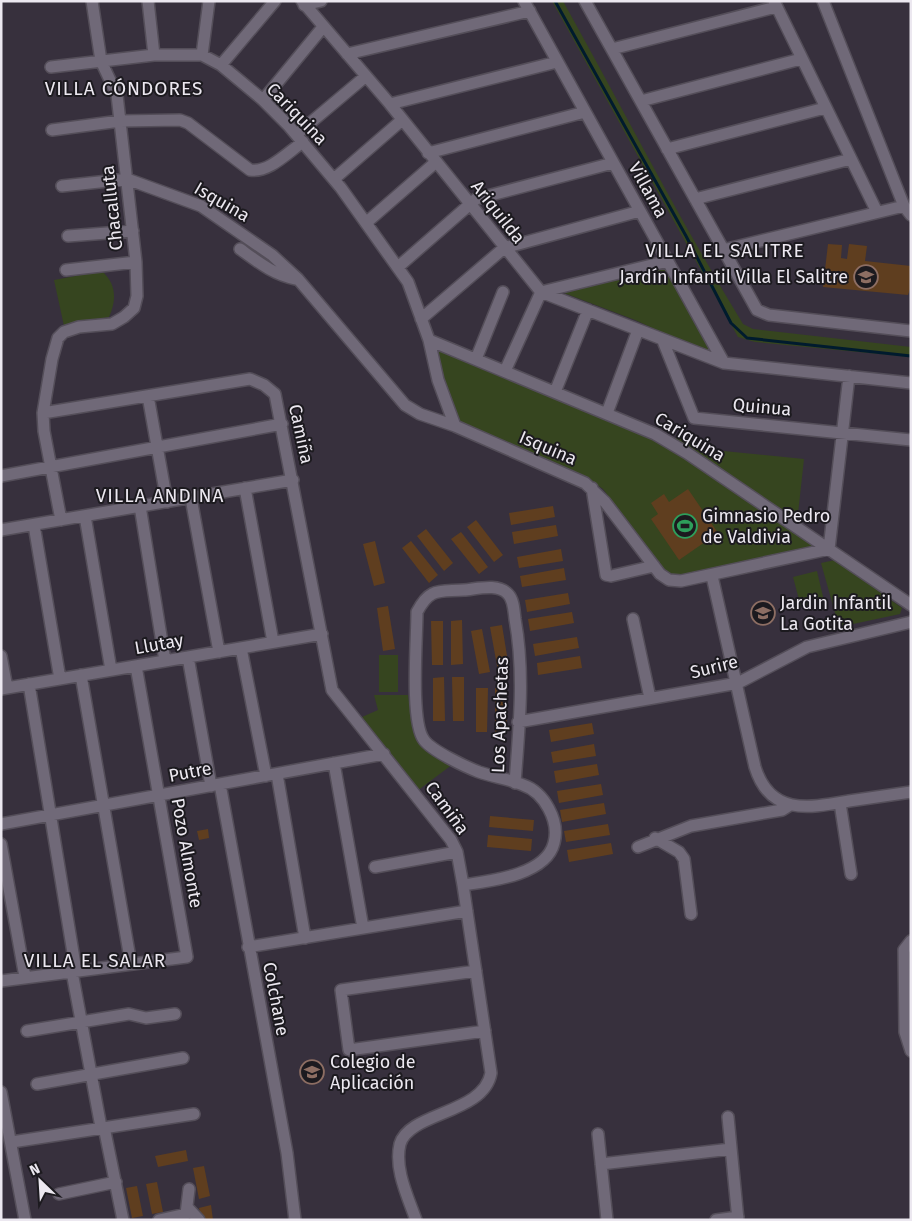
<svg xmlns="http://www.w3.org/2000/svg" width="912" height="1221" viewBox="0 0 912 1221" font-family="'Fira Sans',sans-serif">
  <rect width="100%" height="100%" fill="#37303d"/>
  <path fill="#36451f" d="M552,1H563C623,109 679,219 743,324L753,329L911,347V357L755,342L738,337Z
    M664,268L709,349L705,352L635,320L564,293Z
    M102,271C116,284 117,299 109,317L64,326L54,280Z
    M433,347L660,442L679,437L713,450L804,459L797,523L818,547L680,575L670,574L664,570L603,489L581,474L459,422L450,402Z
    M835,560L902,608L900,614L839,627L821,563Z
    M817,571L824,601L801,607L793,577Z
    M379,655H398V692H379Z
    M374,695H408C415,742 414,738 453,764L417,791L362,717L378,710Z"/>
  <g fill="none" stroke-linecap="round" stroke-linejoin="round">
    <path stroke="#001b2e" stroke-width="3" d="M555,1L686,236L731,323L747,338L911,356"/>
  </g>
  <path fill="#5f3e1f" d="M828,244L842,245L841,258L847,259L849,244L867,246L865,261L911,266V286L908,295L823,287Z
    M688,489L718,533L679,560L651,519L658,514L651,503L664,494L669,502Z
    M553,506L555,517L511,525L509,513Z
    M476,520L503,555L494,562L467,527Z
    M556,525L558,536L514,544L512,532Z
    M426,529L453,563L444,571L417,536Z
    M461,532L488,567L479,574L451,539Z
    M375,541L385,583L374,586L363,544Z
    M411,541L438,575L429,583L402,548Z
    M561,549L563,561L519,568L517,557Z
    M564,568L566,580L522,587L520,576Z
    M568,593L570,604L527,612L525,600Z
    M388,606L395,649L383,651L377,608Z
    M572,612L574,623L530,631L528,619Z
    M462,620L463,664L451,665V621Z
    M431,621H443V665H432Z
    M502,625L509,668L498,671L490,627Z
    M482,629L490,672L479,674L471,631Z
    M577,637L579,648L535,656L533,644Z
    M580,656L582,668L538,675L537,663Z
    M444,677L445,721H433V678Z
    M452,677H464V721H453Z
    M476,688H488L487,732H476Z
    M495,688H507V732H495Z
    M592,723L594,734L551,742L549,730Z
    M594,744L596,756L553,763L551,752Z
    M597,764L599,775L556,783L554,771Z
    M601,784L603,795L559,803L557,791Z
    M604,803L606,814L562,822L560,810Z
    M490,816L534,820L533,831L489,827Z
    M608,824L610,835L566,842L564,831Z
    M208,829L209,838L199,840L197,831Z
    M488,835L532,839L531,851L487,847Z
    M611,843L613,854L569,862L567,850Z
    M186,1150L188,1161L158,1167L155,1156Z
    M204,1166L210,1196L199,1199L193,1168Z
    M157,1182L163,1212L152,1214L146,1184Z
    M137,1186L143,1216L132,1218L126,1188Z
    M211,1205L213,1220H202L199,1208Z"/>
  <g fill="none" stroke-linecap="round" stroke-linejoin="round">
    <g stroke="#544e59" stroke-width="14">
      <path id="minor" d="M148,1L154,55
        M302,1L390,104L541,292L724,363L911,383
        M524,1L724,363
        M585,1L757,310L769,315L911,331
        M774,1L877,212
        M823,1L904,206L911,215
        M304,5L321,1
        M612,49L776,7
        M347,54L530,11
        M202,55L209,1
        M221,65L275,1
        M51,67L154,55H202L221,65L263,100L288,125L341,188L408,282L429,340L438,380L455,426
        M263,100L323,27
        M641,101L801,59
        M390,104L557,62
        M52,130L120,121L180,120L188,123L250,170C269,173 288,152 303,142
        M297,134L366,76
        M667,149L825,108
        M428,153L585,112
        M334,179L402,120
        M62,186L127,179L201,206L272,255L298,279L405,405L420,414L455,426L585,483L605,502L660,574L669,580L681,581L829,549
        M695,199L851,159
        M367,222L436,162
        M68,236L133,231
        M240,249C258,262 274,275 296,279
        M723,250L904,206
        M398,267L476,199L613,163
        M66,270L136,262
        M421,319L504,248L640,211
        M429,340L655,434L687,453L911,605
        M663,341L694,418L911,440
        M476,359L503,292
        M505,371L541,292L668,261
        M555,392L588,310
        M148,396L167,502
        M43,413L250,379L264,385L275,394L332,690L451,840L457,852L463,885L491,1073C484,1114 409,1112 400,1144C394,1169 408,1197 416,1220
        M607,413L638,330
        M1,476L282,424
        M245,488L273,642
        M592,488L606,575L611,576L654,566
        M191,498L219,652
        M140,506L165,661
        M85,516L111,670
        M61,520L44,431L43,413L52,359L58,338L64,332L79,327L112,324L124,317L134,308L137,296L136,262L117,95L101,61L92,1
        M34,525L60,679
        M1,530L293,480
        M829,549L849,376
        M712,576L755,767C770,816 809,808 849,801C870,798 890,795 911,792
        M633,619L650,698
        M241,648L266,776
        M1,656L7,688
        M188,657L211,786
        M81,675L131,964
        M29,684L76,971
        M1,689L322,634
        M518,722L738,683L807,647L911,622
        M334,763L363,928
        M277,774L305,938
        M220,784L287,1153L295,1220
        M840,803L851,874
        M1,824L384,754
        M655,838L679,852L684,859L691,914
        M1,844L25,977
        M638,847L691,826L782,810L790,805
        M375,867L457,852
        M463,885C491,881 546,875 554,843C560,821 544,792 523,785C509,779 493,777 479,772C466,767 432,751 424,740C410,722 417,638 417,612C430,587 439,592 464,590C477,589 498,583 508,594C514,600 514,612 515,619C525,674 519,728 515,783
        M911,941L904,950L905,1032L911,1051
        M248,947L467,911
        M476,971L341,990L349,1050L485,1031
        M72,972L101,1127
        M1,981L187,957L136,666
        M27,1031L129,1014L146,1018L175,1014
        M37,1084L183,1058
        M1,1092L25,1220
        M728,1117L738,1220
        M104,1127L123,1220
        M598,1134L607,1220
        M12,1142L194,1114
        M601,1164L731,1149
        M59,1194L116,1182
        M187,1207L199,1220
        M159,1220L186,1214L189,1189
        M716,1220L738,1217"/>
    </g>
    <use href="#minor" stroke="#706978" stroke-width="11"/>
  </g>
  <defs>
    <g id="school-ring" transform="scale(1.25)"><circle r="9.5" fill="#1c1a1f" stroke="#8d6e63" stroke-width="1.5"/><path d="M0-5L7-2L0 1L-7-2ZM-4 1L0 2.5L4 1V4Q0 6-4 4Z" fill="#8d6e63"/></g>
    <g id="stadium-ring" transform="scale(1.25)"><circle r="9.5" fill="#1c1a1f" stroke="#2e9e5b" stroke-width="1.5"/><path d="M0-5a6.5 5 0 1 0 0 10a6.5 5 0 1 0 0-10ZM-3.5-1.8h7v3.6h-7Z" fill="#2e9e5b"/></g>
  </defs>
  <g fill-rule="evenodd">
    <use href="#school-ring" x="866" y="277"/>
    <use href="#stadium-ring" x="685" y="526"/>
    <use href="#school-ring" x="763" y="613"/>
    <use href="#school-ring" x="312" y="1072"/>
  </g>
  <g text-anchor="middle" stroke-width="4" stroke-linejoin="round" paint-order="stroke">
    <g font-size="18" fill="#ece8f0" stroke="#1c1a1f">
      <text transform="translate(297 114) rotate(46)" y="6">Cariquina</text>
      <text transform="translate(648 190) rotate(61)" y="6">Villama</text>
      <text transform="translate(222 202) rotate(30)" y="6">Isquina</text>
      <text transform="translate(112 208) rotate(-96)" y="6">Chacalluta</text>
      <text transform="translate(498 212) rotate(52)" y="6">Ariquilda</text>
      <text transform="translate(762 407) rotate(5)" y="6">Quinua</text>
      <text transform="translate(301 434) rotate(78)" y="6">Camiña</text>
      <text transform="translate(690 437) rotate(31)" y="6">Cariquina</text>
      <text transform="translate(548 448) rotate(23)" y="6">Isquina</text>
      <text transform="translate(159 644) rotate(-10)" y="6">Llutay</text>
      <text transform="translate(714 667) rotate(-14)" y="6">Surire</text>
      <text transform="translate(500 715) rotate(-88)" y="6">Los Apachetas</text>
      <text transform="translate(190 772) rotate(-11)" y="6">Putre</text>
      <text transform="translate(447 808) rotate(54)" y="6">Camiña</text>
      <text transform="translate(187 853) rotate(80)" y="6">Pozo Almonte</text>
      <text transform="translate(276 999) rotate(79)" y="6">Colchane</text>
    </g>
    <g font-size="18" fill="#ece8f0" stroke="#1c1a1f" text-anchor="start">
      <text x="848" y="283" text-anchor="end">Jardín Infantil Villa El Salitre</text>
      <text x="702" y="522">Gimnasio Pedro<tspan x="702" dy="21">de Valdivia</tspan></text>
      <text x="780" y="609">Jardin Infantil<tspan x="780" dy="21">La Gotita</tspan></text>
      <text x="330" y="1068">Colegio de<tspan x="330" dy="21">Aplicación</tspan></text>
    </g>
    <g font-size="19" letter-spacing="1" fill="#ece8f0" stroke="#1c1a1f">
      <text x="124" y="95">VILLA CÓNDORES</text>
      <text x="725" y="257">VILLA EL SALITRE</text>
      <text x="160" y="502">VILLA ANDINA</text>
      <text x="95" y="967">VILLA EL SALAR</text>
    </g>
  </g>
  <rect width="912" height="1221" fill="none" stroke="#ece8f0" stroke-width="5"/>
  <g transform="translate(40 1181) rotate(335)" stroke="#1c1a1f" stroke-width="4" paint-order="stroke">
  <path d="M0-4L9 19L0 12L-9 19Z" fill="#ece8f0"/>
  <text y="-8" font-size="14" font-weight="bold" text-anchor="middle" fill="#ece8f0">N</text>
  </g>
</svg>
